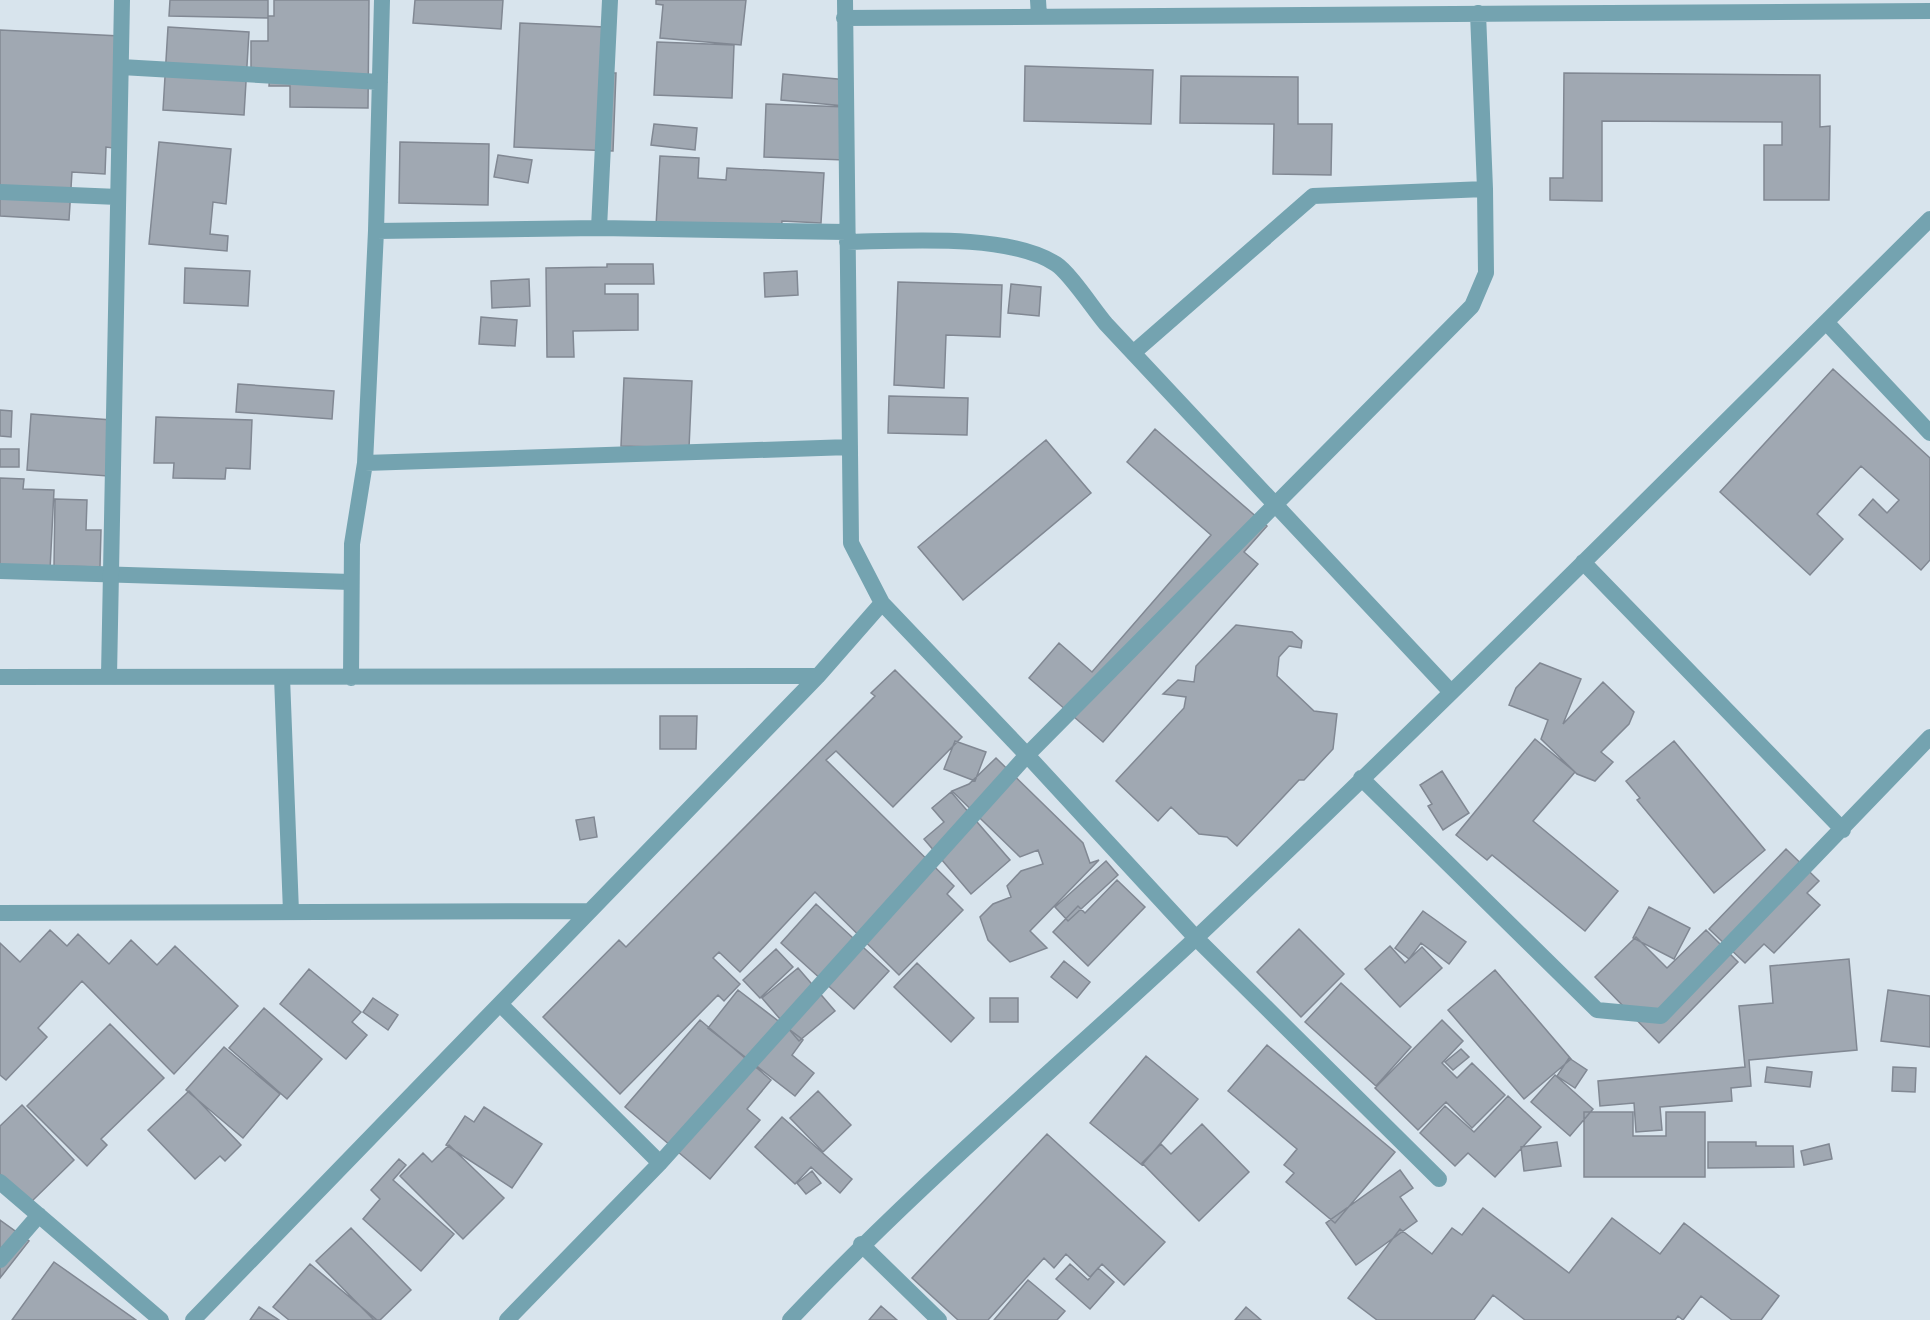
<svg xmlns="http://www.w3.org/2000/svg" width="1930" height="1320" viewBox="0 0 1930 1320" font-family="Inter,sans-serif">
  <rect width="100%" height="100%" fill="#d8e4ed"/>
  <path fill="#a0a8b2" stroke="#818893" stroke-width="1.5" d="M170,0H268V18L169,16Z
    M274,0H369L368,108L290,107V86H269L270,73L251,72V41H268V16H274Z
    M415,0H503L501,29L413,23Z
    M656,0H746L741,45L660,38L663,5L656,4Z
    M520,23L604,27L602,73H616L613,151L514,147Z
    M168,27L249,32L244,115L163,110Z
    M0,30L120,36L113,148L106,147L105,174L72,172L69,220L0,216Z
    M657,42L734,45L732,98L654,95Z
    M1025,66L1153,70L1151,124L1024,121Z
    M1564,73L1820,75V127L1830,126L1829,200H1764V145H1782V122L1602,121V201L1550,200V178H1563Z
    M783,74L848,80L845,106L781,100Z
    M1181,76L1298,77V124H1332L1331,175L1273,174L1274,124L1180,123Z
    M766,104L847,107L845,160L764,157Z
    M654,124L697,128L695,150L651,145Z
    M159,142L231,149L226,204L213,202L210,234L228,236L227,251L149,244Z
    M400,142L489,144L488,205L399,203Z
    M498,155L532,160L528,183L494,177Z
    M660,156L699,158L698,178L726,180L727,168L824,173L821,223L782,221L781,234L656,226Z
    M607,264H653L654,284H605V294H638V330L573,331L574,357H547L546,268L607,267Z
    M185,268L250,271L248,306L184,303Z
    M797,271L798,295L765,297L764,273Z
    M529,279L530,306L492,308L491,281Z
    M898,282L1002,285L1000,337L946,335L944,388L894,385Z
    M1011,284L1041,287L1039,316L1008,313Z
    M481,317L517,320L515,346L479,344Z
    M1833,369L1930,458V560L1921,570L1859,515L1873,499L1887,513L1899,500L1861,466L1817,514L1843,539L1810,575L1720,492Z
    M624,378L692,381L689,448L621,446Z
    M238,384L334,391L332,419L236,412Z
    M889,396L968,398L967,435L888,433Z
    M0,410L12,411L11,437L0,436Z
    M31,414L112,420L108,476L27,470Z
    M156,417L252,420L250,469L226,468L225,479L173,478L174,463H154Z
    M1155,429L1267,526L1244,552L1258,564L1103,742L1029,678L1059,643L1092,672L1211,535L1127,462Z
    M1046,440L1091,493L963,600L918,547Z
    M0,449H19V467H0Z
    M0,478L24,479L23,489L54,490L50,570L0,568Z
    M55,499L87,500L86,530H101L100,567L54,566Z
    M1236,625L1292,632L1302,641L1301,648L1289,646L1279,657L1277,676L1314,711L1337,714L1333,749L1304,780H1299L1237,846L1227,837L1199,834L1171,807L1158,821L1116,781L1184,708L1186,697L1163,694L1178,680L1194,682L1196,666Z
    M1540,663L1581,679L1563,724L1603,682L1634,712L1629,724L1601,752L1613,762L1595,781L1577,774L1541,739L1548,720L1509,705L1516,688Z
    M895,670L962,737L893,807L836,751L826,760L954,886L947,894L963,910L899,975L815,892L740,972L719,952L713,958L740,984L724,1001L718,995L620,1094L543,1017L619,940L626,947L875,696L871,693Z
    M660,716H697L696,749H660Z
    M1535,739L1575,772L1533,821L1618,891L1585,931L1492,855L1487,860L1456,835Z
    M955,741L986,752L975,781L944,769Z
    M1674,741L1765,850L1714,893L1637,800L1640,798L1626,781Z
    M996,758L1083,843L1090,863L1099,860L1030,931L1047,948L1010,962L988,940L980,917L993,904L1011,897L1007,886L1021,871L1043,864L1038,850L1020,857L952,791L969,784Z
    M1442,771L1469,813L1443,830L1428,806L1432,804L1420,785Z
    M951,792L1010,860L971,894L924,839L944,822L932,808Z
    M594,817L597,837L580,840L576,820Z
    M1786,849L1819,881L1807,893L1820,905L1774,953L1764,944L1745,963L1709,929Z
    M1106,861L1118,875L1068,921L1055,907Z
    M1117,880L1145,907L1088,966L1053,932L1078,906L1085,913Z
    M816,904L889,971L854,1009L781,943Z
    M1649,907L1690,928L1674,959L1633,938Z
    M1423,911L1466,942L1449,964L1421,943L1409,959L1395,948Z
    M1299,929L1344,974L1301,1017L1257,972Z
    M50,930L67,946L78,934L109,964L131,940L157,965L175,946L238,1006L174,1074L82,981L38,1028L47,1037L6,1080L0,1075V943L20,962Z
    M1706,930L1738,962L1659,1043L1595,977L1636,937L1667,968Z
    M1390,946L1405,963L1422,947L1442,968L1400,1007L1365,969Z
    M776,949L793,967L760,998L743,980Z
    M1849,959L1857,1050L1749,1060L1751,1086L1731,1088L1732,1101L1660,1107L1662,1130L1636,1132L1634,1103L1600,1106L1598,1081L1745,1067L1739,1006L1773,1003L1770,966Z
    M1064,961L1090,982L1077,998L1051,977Z
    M917,963L974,1018L951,1042L894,987Z
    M798,968L835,1011L799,1041L762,998Z
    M309,969L361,1012L352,1022L367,1035L346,1059L280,1004Z
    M1495,970L1571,1059L1524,1099L1448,1010Z
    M1341,983L1411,1047L1376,1086L1305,1022Z
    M738,990L803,1040L792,1055L814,1073L795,1096L708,1028Z
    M1888,990L1930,996V1047L1881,1041Z
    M373,998L398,1015L388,1030L363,1012Z
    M990,998H1018V1022H990Z
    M264,1008L322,1059L287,1099L229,1048Z
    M700,1020L771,1080L747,1109L760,1120L710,1179L625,1107Z
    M1442,1020L1463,1041L1442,1063L1457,1078L1472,1063L1505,1095L1472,1128L1446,1102L1418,1130L1375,1088Z
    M110,1024L164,1078L101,1139L107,1145L87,1166L27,1106Z
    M1267,1045L1395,1152L1335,1223L1286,1182L1294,1173L1284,1165L1297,1149L1228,1091Z
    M224,1047L280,1094L243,1138L186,1090Z
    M1461,1049L1469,1057L1453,1070L1445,1062Z
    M1146,1056L1198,1099L1142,1165L1090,1123Z
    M1569,1058L1587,1070L1575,1088L1557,1076Z
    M1767,1067L1812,1072L1810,1087L1765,1082Z
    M1893,1067L1916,1068L1915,1092L1892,1091Z
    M1555,1075L1593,1109L1570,1136L1531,1102Z
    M189,1091L241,1145L225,1161L220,1156L195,1179L148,1130Z
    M818,1091L851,1125L823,1152L790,1118Z
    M1508,1096L1541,1127L1495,1177L1468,1153L1455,1166L1420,1133L1445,1106L1474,1132Z
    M22,1105L74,1160L29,1204L0,1174V1126Z
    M484,1107L542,1144L512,1188L446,1145L465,1116L474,1122Z
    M1584,1112H1633V1136H1666V1112H1705V1177H1584Z
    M782,1117L852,1179L840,1193L811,1167L795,1184L755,1147Z
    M1202,1124L1249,1172L1199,1221L1142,1163L1161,1144L1171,1154Z
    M1047,1134L1165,1242L1124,1285L1102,1264L1090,1277L1066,1254L1054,1268L1044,1258L988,1320H958L912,1278Z
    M1557,1142L1561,1166L1524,1171L1521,1147Z
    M1708,1142H1756V1146H1793L1794,1167L1708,1168Z
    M1829,1144L1832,1159L1804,1165L1801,1151Z
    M449,1145L504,1198L463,1239L400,1176L423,1153L432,1162Z
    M399,1159L406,1165L393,1180L454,1234L421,1271L363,1219L380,1199L371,1190Z
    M1400,1170L1413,1188L1400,1197L1417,1221L1356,1265L1326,1223Z
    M812,1171L821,1183L806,1194L797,1183Z
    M1483,1208L1569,1273L1612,1218L1660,1254L1684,1223L1779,1296L1761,1320H1732L1701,1296L1683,1320L1678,1316L1675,1320H1525L1493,1295L1474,1320H1377L1348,1298L1400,1229L1432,1254L1452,1228L1462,1235Z
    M0,1220L29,1241L0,1278Z
    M351,1228L411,1290L380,1320H374L316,1261Z
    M54,1262L136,1320H12Z
    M310,1264L377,1320H289L273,1307Z
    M1070,1264L1088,1280L1098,1268L1114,1282L1090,1309L1056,1279Z
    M1028,1280L1065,1311L1057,1320H994Z
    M881,1306L897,1320H869Z
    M259,1307L279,1320H250Z
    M1246,1307L1261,1320H1235Z"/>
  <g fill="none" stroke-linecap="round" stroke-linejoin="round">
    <path stroke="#74a3b0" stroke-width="16" d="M0,571L351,582"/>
    <path stroke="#74a3b0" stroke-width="16" d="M845,0L851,543L882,603L1027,755L1196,938L1439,1179
      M1038,0L1039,16
      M844,18L1930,11
      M121,67L380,82
      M0,192L118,197
      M599,228L610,0
      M376,231L599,228L847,232
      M847,242C903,241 1009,233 1056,264C1070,273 1094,310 1106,324L1450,691
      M1826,322L1930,433
      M1133,353L1313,196L1485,189
      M365,463L850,447
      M1583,562L1843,830
      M109,676L122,0
      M0,677L818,676
      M282,677L291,912
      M351,678L352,544L365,463L376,231L382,0
      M1361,778L1597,1010L1661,1016L1930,737
      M0,913L590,911
      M500,1004L660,1163
      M0,1182L161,1320
      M861,1244L939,1320
      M0,1260L39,1215
      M193,1320L818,676L882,603
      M507,1320L660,1163L1027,755L1472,306L1486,273L1485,189L1478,13
      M790,1320C917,1185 1060,1065 1196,938C1445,703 1686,460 1930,219"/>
  </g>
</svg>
